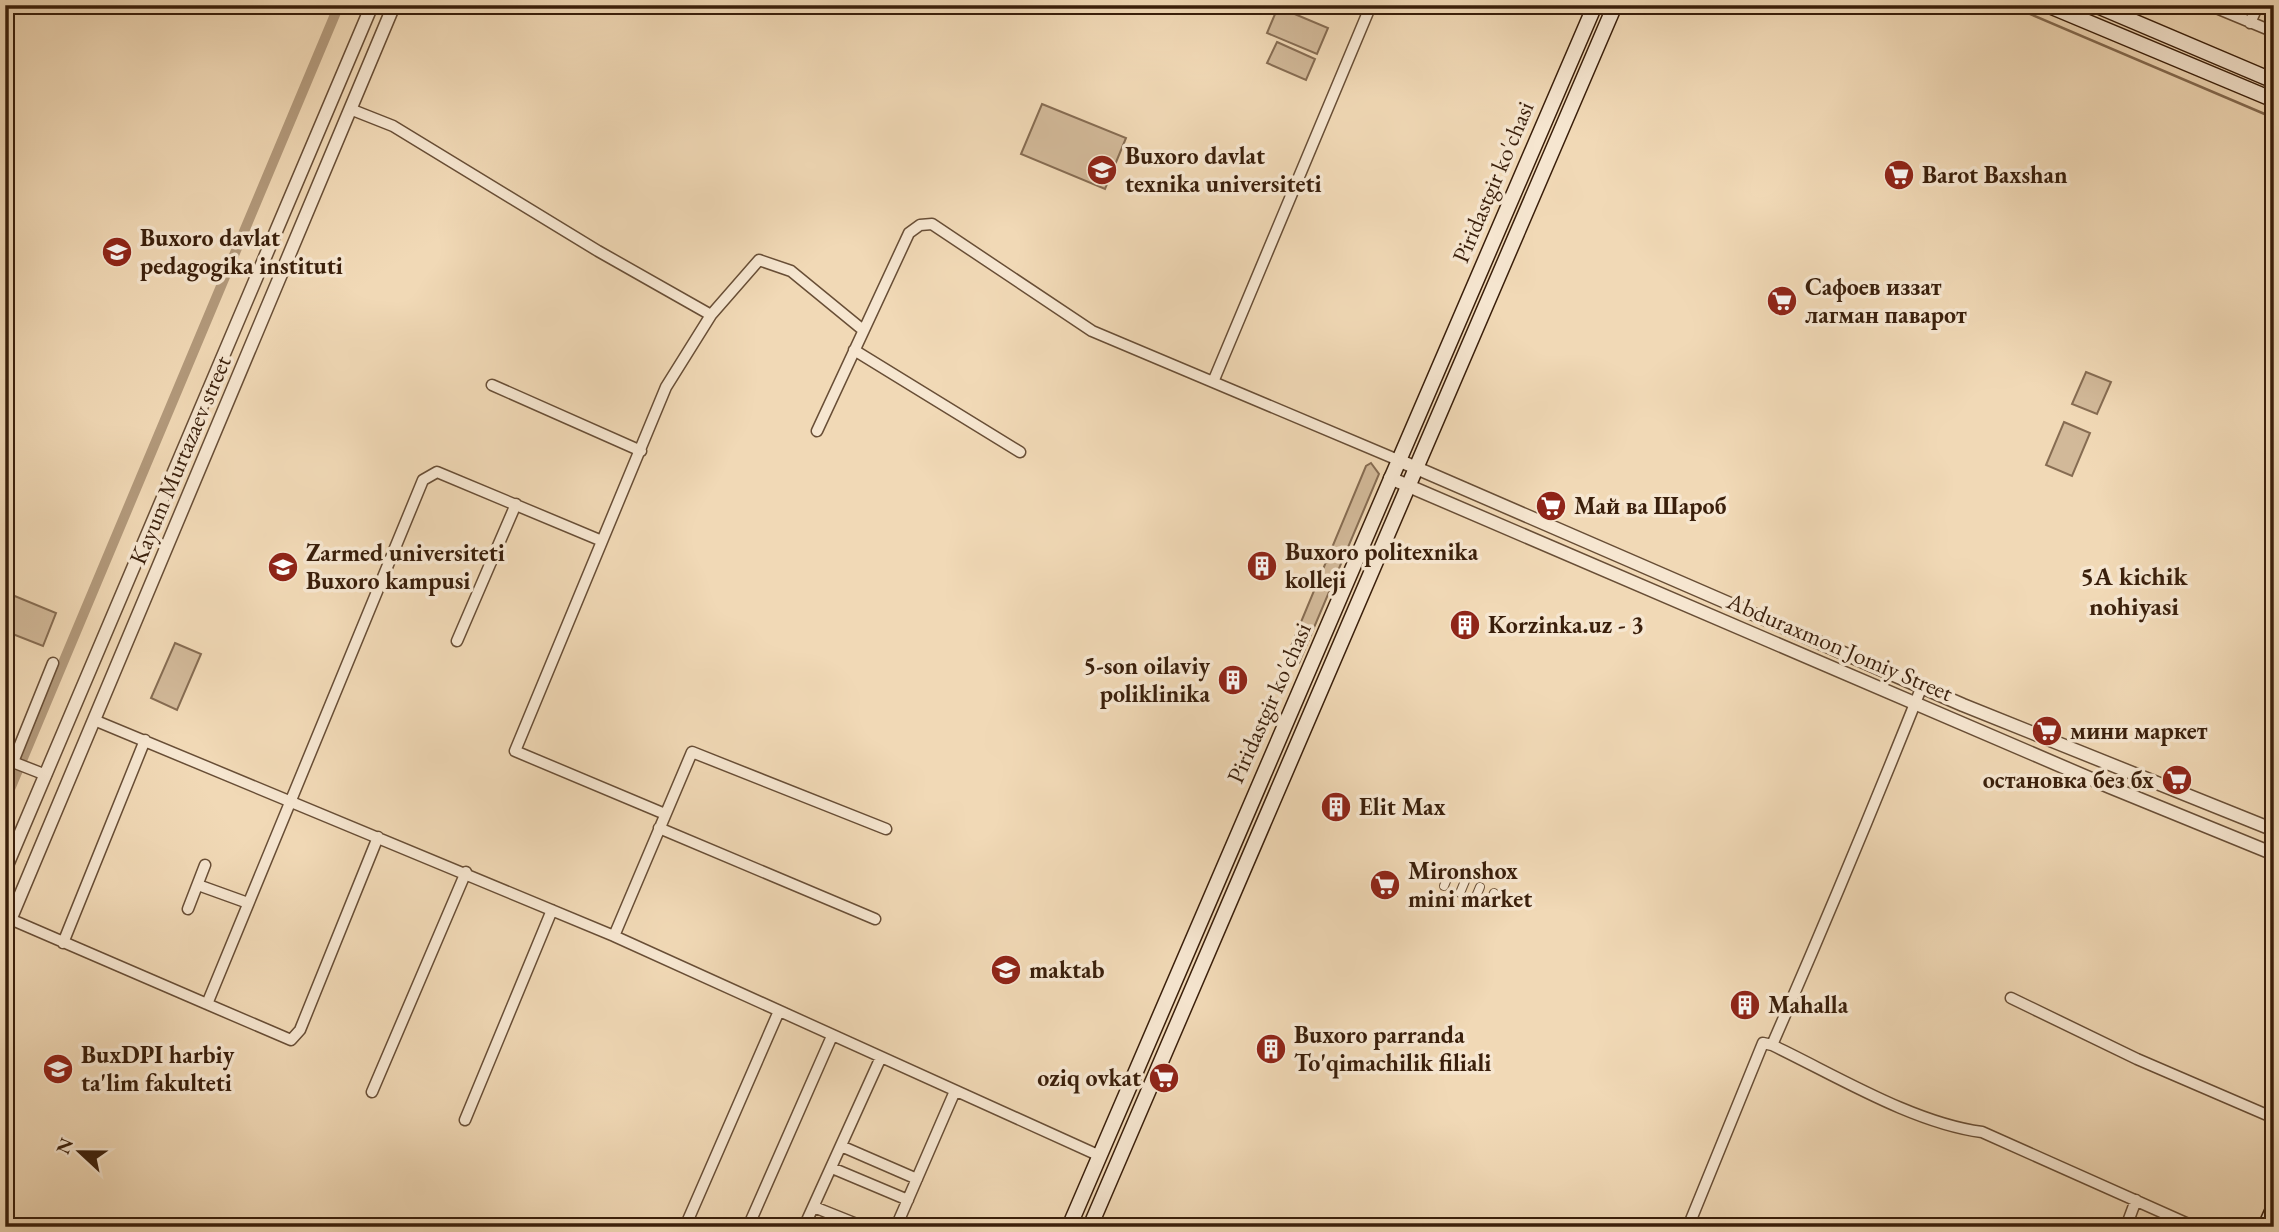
<svg xmlns="http://www.w3.org/2000/svg" width="2279" height="1232" viewBox="0 0 2279 1232" font-family="'EB Garamond',serif">
  <rect width="100%" height="100%" fill="#f1d9b6"/>
  <filter id="stains"><feTurbulence type="fractalNoise" baseFrequency=".00286" numOctaves="4"/><feColorMatrix values="0 0 0 0 .2 0 0 0 0 .09 0 0 0 0 .02 0 0 0 .5 -.17"/></filter>
  <radialGradient id="worn" r=".72"><stop offset=".6" stop-color="#630" stop-opacity="0"/><stop offset="1" stop-color="#630" stop-opacity=".3"/></radialGradient>
  <path fill="#d2b999" stroke="#866c52" stroke-width="2" d="M1278,7L1328,28L1317,54L1267,33Z
    M1277,42L1315,59L1306,80L1267,63Z
    M1042,104L1126,138L1105,189L1021,154Z
    M2086,372L2111,382L2097,414L2072,404Z
    M2064,422L2090,433L2072,476L2046,465Z
    M1371,463L1379,474L1299,663L1286,658L1366,466Z
    M5,592L56,613L43,646L5,631Z
    M175,643L201,654L177,710L151,698Z"/>
  <g fill="none" stroke-linecap="round" stroke-linejoin="round">
    <path stroke="#83694f" stroke-width="2.5" d="M2009,5L2274,118"/>
    <path stroke="#b39a7c" stroke-width="10" d="M5,801L339,5"/>
    <g stroke="#684e36" stroke-width="10">
      <path id="pedestrian" d="M1444,886L1449,874
        M1460,893L1465,881
        M1475,899L1480,887
        M1489,905L1494,893"/>
    </g>
    <g stroke="#684e36" stroke-width="13">
      <path id="minor" d="M2209,5L2274,32
        M2250,23L2258,5
        M350,109L393,126L598,251L711,315
        M854,350L1020,452
        M1213,382L1371,5
        M492,385L641,451
        M817,431L909,233L920,225L932,224L1092,331L1398,460
        M457,641L516,504
        M94,720L614,936L1100,1156
        M5,759L46,775
        M13,762L53,663
        M665,814L515,751L666,387L711,315L759,260L791,271L863,330
        M659,828L875,919
        M198,885L248,903
        M188,909L205,865
        M10,919L207,1004L423,480L437,472L602,541
        M614,936L692,752L886,829
        M63,943L145,740
        M2011,998L2137,1059L2274,1118
        M207,1004L291,1040L300,1030L378,837
        M1772,1045C1835,1075 1913,1123 1982,1132L2195,1227
        M372,1092L466,872
        M465,1120L552,910
        M841,1146L917,1179
        M832,1168L908,1200
        M814,1207L864,1227
        M688,1220L779,1011
        M748,1227L832,1036
        M804,1227L881,1057
        M896,1227L955,1091
        M1688,1227L1763,1043L1772,1045C1824,926 1874,806 1922,686
        M2126,1227L2136,1200"/>
    </g>
    <g stroke="#684e36" stroke-width="15">
      <path id="tertiary" d="M1398,460L1963,705L2274,830
        M1390,478L2110,787L2274,854
        M5,870L372,5
        M5,932L394,5"/>
    </g>
    <g stroke="#3a1f0b" stroke-width="17">
      <path id="secondary" d="M2047,5L2274,100
        M2095,5L2274,81
        M1069,1227L1595,5
        M1090,1227L1615,5
        M2265,1227L2274,1207"/>
    </g>
    <use href="#pedestrian" stroke="#f6e6d0" stroke-width="8"/>
    <use href="#minor" stroke="#f6e6d0" stroke-width="10"/>
    <use href="#tertiary" stroke="#f6e6d0" stroke-width="12"/>
    <use href="#secondary" stroke="#f6e6d0" stroke-width="14"/>
  </g>
  <defs>
    <g id="university-disc" transform="scale(1.575)"><circle r="9.5" fill="#8f2418" stroke="#f6e6d0"/><path d="M0-5L7-2L0 1L-7-2ZM-4 1L0 2.5L4 1V4Q0 6-4 4Z" fill="#fff"/></g>
    <g id="supermarket-disc" transform="scale(1.575)"><circle r="9.5" fill="#8f2418" stroke="#f6e6d0"/><path d="M-6-5.5h2.5l.6 2H6L4.5 2H-2.5L-4.4-4H-6ZM-1.5 3.2a1.3 1.3 0 1 0 .1 0ZM3 3.2a1.3 1.3 0 1 0 .1 0Z" fill="#fff"/></g>
    <g id="building-disc" transform="scale(1.575)"><circle r="9.5" fill="#8f2418" stroke="#f6e6d0"/><path d="M-4-6H4V6H1V3H-1V6H-4ZM-2.5-4.3h1.7v1.8h-1.7ZM.8-4.3h1.7v1.8H.8ZM-2.5-1h1.7V.8h-1.7ZM.8-1h1.7V.8H.8Z" fill="#fff"/></g>
    <g id="school-disc" transform="scale(1.575)"><circle r="9.5" fill="#8f2418" stroke="#f6e6d0"/><path d="M0-5L7-2L0 1L-7-2ZM-4 1L0 2.5L4 1V4Q0 6-4 4Z" fill="#fff"/></g>
  </defs>
  <g fill-rule="evenodd">
    <use href="#university-disc" x="1102" y="170"/>
    <use href="#supermarket-disc" x="1899" y="175"/>
    <use href="#university-disc" x="117" y="252"/>
    <use href="#supermarket-disc" x="1782" y="301"/>
    <use href="#supermarket-disc" x="1551" y="506"/>
    <use href="#building-disc" x="1262" y="566"/>
    <use href="#university-disc" x="283" y="567"/>
    <use href="#building-disc" x="1465" y="625"/>
    <use href="#building-disc" x="1233" y="680"/>
    <use href="#supermarket-disc" x="2047" y="731"/>
    <use href="#supermarket-disc" x="2177" y="780"/>
    <use href="#building-disc" x="1336" y="807"/>
    <use href="#supermarket-disc" x="1385" y="885"/>
    <use href="#school-disc" x="1006" y="970"/>
    <use href="#building-disc" x="1745" y="1005"/>
    <use href="#building-disc" x="1271" y="1049"/>
    <use href="#university-disc" x="58" y="1069"/>
    <use href="#supermarket-disc" x="1164" y="1078"/>
  </g>
  <g text-anchor="middle" stroke-width="7" stroke-linejoin="round" paint-order="stroke">
    <g font-size="24" font-weight="bold" fill="#3a1f0b" stroke="#f6e6d0" text-anchor="start">
      <text x="1125" y="164">Buxoro davlat<tspan x="1125" dy="28">texnika universiteti</tspan></text>
      <text x="1922" y="183">Barot Baxshan</text>
      <text x="140" y="246">Buxoro davlat<tspan x="140" dy="28">pedagogika instituti</tspan></text>
      <text x="1805" y="295">Сафоев иззат<tspan x="1805" dy="28">лагман паварот</tspan></text>
      <text x="1574" y="514">Май ва Шароб</text>
      <text x="1285" y="560">Buxoro politexnika<tspan x="1285" dy="28">kolleji</tspan></text>
      <text x="306" y="561">Zarmed universiteti<tspan x="306" dy="28">Buxoro kampusi</tspan></text>
      <text x="1488" y="633">Korzinka.uz - 3</text>
      <text x="1210" y="674" text-anchor="end">5-son oilaviy<tspan x="1210" dy="28">poliklinika</tspan></text>
      <text x="2070" y="739">мини маркет</text>
      <text x="2154" y="788" text-anchor="end">остановка без бх</text>
      <text x="1359" y="815">Elit Max</text>
      <text x="1408" y="879">Mironshox<tspan x="1408" dy="28">mini market</tspan></text>
      <text x="1029" y="978">maktab</text>
      <text x="1768" y="1013">Mahalla</text>
      <text x="1294" y="1043">Buxoro parranda<tspan x="1294" dy="28">To'qimachilik filiali</tspan></text>
      <text x="81" y="1063">BuxDPI harbiy<tspan x="81" dy="28">ta'lim fakulteti</tspan></text>
      <text x="1141" y="1086" text-anchor="end">oziq ovkat</text>
    </g>
    <g font-size="24" fill="#3a1f0b" stroke="#f6e6d0">
      <text transform="translate(1493 182) rotate(-67)" y="8">Piridastgir ko'chasi</text>
      <text transform="translate(180 460) rotate(-67)" y="8">Kayum Murtazaev street</text>
      <text transform="translate(1840 647) rotate(23)" y="8">Abduraxmon Jomiy Street</text>
      <text transform="translate(1269 703) rotate(-66)" y="8">Piridastgir ko'chasi</text>
    </g>
    <g font-size="26" font-weight="bold" fill="#3a1f0b" stroke="#f6e6d0">
      <text x="2134" y="585">5A kichik<tspan x="2134" dy="30">nohiyasi</tspan></text>
    </g>
  </g>
  <rect width="2279" height="1232" fill="none" stroke="#f1d9b6" stroke-width="28"/>
  <rect x="7" y="7" width="2265" height="1218" fill="none" stroke="#3a1f0b" stroke-width="3.5"/>
  <rect x="14" y="14" width="2251" height="1204" fill="none" stroke="#3a1f0b" stroke-width="2"/>
  <g transform="translate(80 1152) rotate(292)" stroke="#f6e6d0" stroke-width="5" paint-order="stroke">
  <path d="M0-5L12 26L0 18L-12 26Z" fill="#3a1f0b"/>
  <text y="-10" font-size="19" font-weight="bold" text-anchor="middle" fill="#3a1f0b">N</text>
  </g>
  <rect width="100%" height="100%" filter="url(#stains)"/>
  <rect width="100%" height="100%" fill="url(#worn)"/>
</svg>
